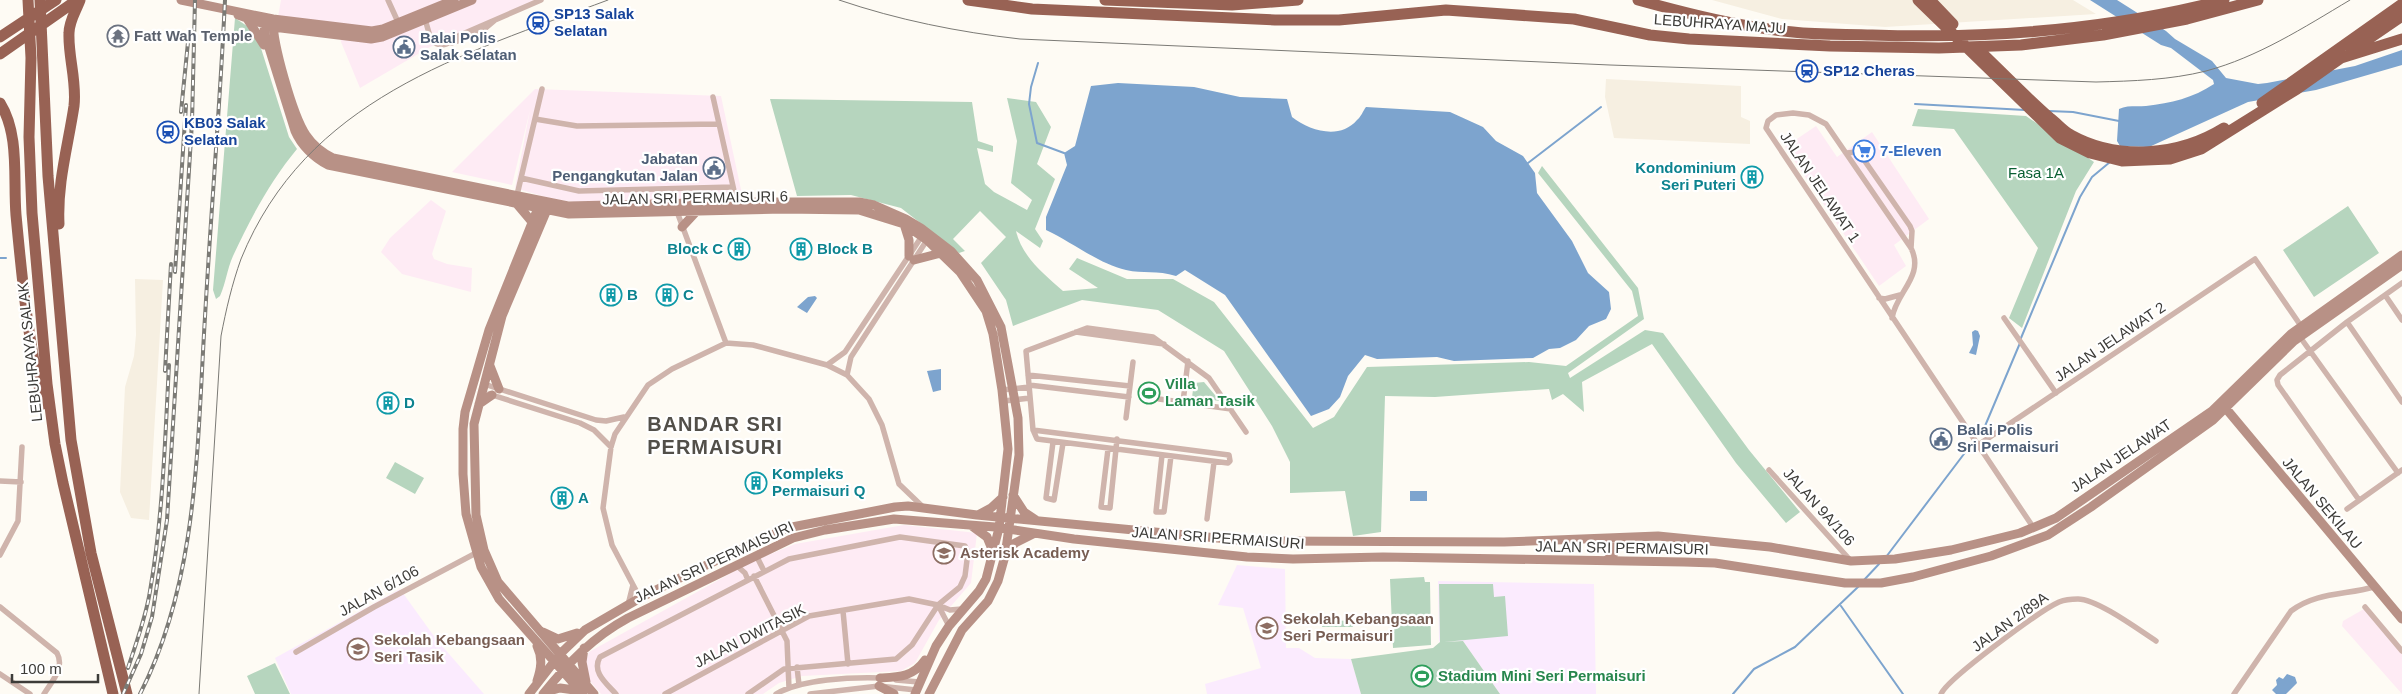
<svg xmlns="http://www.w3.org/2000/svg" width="2402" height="694" viewBox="0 0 2402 694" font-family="Helvetica,sans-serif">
  <rect width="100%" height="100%" fill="#fefbf4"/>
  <path fill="#feebf4" d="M281,0H536L430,47L360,88L341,42L339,26L278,17Z
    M535,89L721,96L743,199L574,202L552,199L515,188L530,110L512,185L452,172Z
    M1816,126L1837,157L1872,132L1929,219L1894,245L1906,266L1879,286L1785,147Z
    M431,200L446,211L432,254L434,259L447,264L472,268L471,292L402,274L381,252L390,238Z
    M904,525L977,533L971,583L939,620L915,663L901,671L802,676L779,683L763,694H601L589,680L586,661L589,652L751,562L795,544Z
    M2364,609L2402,654V694L2342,626L2343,621Z"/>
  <path fill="#f6efe1" d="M1712,0H2073L2096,14L1885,27L1782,19Z
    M1606,79L1741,86V117L1750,121V144L1614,138L1605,97Z
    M135,279L163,280L149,520L131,518L120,492L125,387L134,356L136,335Z"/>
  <path fill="#fbebfe" d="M1237,565L1285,569L1286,648H1299L1315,658L1351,659L1361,694H1207L1205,684L1261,668L1243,608L1218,605Z
    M1438,581L1594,584L1596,694H1500L1463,641L1439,642Z
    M400,589L436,639L484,694H291L275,658Z"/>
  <path fill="#b6d5be" d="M235,18L247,26L260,45L289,137L297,149C271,180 250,219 233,256C227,269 226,283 220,296L216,299L213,290Z
    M1007,98L1036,102L1051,127L1037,164L1055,179L1035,229L1043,241L1040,248L1016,231C1022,257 1044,274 1063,291L1098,288L1069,269L1077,258L1127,279H1173L1214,302L1313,428L1334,417L1367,367L1529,362L1566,366L1638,316L1632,291L1538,173L1542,166L1638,288L1644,319L1568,373L1570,378L1645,330L1663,333L1749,450L1800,512L1786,523L1736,463L1652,344L1582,382L1584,412L1563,394L1552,400L1549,389L1435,397L1385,396L1381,532L1353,536L1345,491L1290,493V462L1272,426L1224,351L1158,310L1082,300L1013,326L1006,300L981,263L1006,237L980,211L953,239L965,251L959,253L901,208L851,195L797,196L770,99L972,102L978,141L993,146V152L977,148L985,184L994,192L1027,210L1032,200L1011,183L1017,141Z
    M1918,109L2026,116L2094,162L2076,191L2022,328L2009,318L2038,248L1954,129L1912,126Z
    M2348,206L2379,253L2314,297L2283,250Z
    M1204,382L1220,401L1192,397L1194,383Z
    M395,462L424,478L415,494L386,478Z
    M1424,577L1425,582H1430L1431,645L1393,648L1390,579Z
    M1439,584H1493L1494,597L1505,596L1508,636L1444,642L1463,641L1500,694H1361L1351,659L1433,648L1440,642Z
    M1322,620L1353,621V627H1322Z
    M275,663L290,694H255L247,676Z"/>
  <path fill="#7da4ce" d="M2090,0H2117L2166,31L2175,39L2212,61L2226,78L2258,84L2267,83L2355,66L2402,50V65L2316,90L2248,102L2149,147L2120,146L2117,141L2119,109C2127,105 2137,107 2146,106C2171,103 2193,98 2214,84L2213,80L2171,48L2161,45Z
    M1118,83L1194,87L1240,97L1287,99L1292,117C1310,131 1340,140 1357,120C1361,117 1363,111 1366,107L1450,112L1483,127L1496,141L1523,156L1535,173L1537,193L1572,241L1588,273L1609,292L1611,309L1606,319L1589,326L1576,340L1560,348L1549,349L1533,358L1454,361L1437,357L1377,359L1365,355L1348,376L1340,397L1329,409L1311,416L1225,295L1185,270L1176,276C1157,270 1143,274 1126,270C1099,264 1072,242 1046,230V217L1067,165L1064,153L1075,146L1091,86Z
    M815,296L817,298L807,313L797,307L808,297Z
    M1975,330L1978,331L1980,336L1976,355L1969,353L1973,345L1972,332Z
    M941,369V390L933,392L927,371Z
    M1410,491H1427V501H1410Z
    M2287,674L2295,677L2297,683L2286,694H2276L2272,690L2277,685L2276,680L2279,677L2283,679Z"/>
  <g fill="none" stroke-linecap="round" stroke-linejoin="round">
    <path stroke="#7da4ce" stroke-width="2" d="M1038,63L1031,87L1029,104L1037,143L1064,153
      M1915,104L2025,110
      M2049,111L2073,112L2119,121
      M1528,163L1601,107
      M0,258H6
      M2021,338L2080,197L2092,177L2110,162
      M1985,426L2020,343
      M1886,557L1970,446
      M1864,580L1879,564
      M1841,606L1903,694
      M1733,694L1754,669L1795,647L1859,586"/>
    <path stroke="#cfb4ac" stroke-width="5.5" d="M388,0L398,22
      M425,19L431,40C442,50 449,43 458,36L541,0
      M452,43L481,32L494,21
      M713,97L737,204
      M535,119L577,126L719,124
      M1847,153L1856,152L1862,157L1910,226L1912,231L1911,248
      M521,178L579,191L733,187
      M517,195L542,89
      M676,209L726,343
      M2385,295L2402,320
      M1879,298L1885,299L1900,295
      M1892,318C1896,292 1925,276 1911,248L1826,124L1809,115L1793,113L1776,115L1768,121L1766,128L2033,527
      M2004,318L2056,393
      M2347,322L2402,402
      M1076,332L1164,344
      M827,365L845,352L922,236
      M847,375L851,357L927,240
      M1028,375L1130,386
      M484,384L596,420L606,421L624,417
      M1029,385L1129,397
      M1002,390L1029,387
      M489,394L580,423L594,430L611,447
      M1159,399L1231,409
      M1004,401L1030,398
      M1183,402L1188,361
      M1126,418L1133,362
      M1033,430L1229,455L1230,461L1228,463L1037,439L1033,430L1026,351L1087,328L1153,337L1209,378L1246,432
      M1053,442L1046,498L1054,500L1063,443
      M1978,445L2255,259L2301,326L2300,337L2398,473
      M1108,449L1101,507L1110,508L1117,439
      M1162,455L1156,512H1164L1171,456
      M1769,470L1851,561
      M0,481L21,482
      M2359,500L2278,385L2277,380L2280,375L2347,322L2402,283
      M2347,509L2402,470
      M1207,519L1214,462
      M759,553L758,559L764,571
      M0,555L18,521L22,447
      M736,565L745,573L748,580
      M754,576L787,641L789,688
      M640,598L612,545L603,508L611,447L615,434L648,385L672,369L726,343L753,345L827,365L847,375L869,399L882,425L899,484L923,507
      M628,605L633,585
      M938,605L949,626
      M0,607L57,653C65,668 52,681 44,694
      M2365,607L2402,651
      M843,611L848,664
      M296,652L374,607L476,553
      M797,667L799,685
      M0,674L30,694
      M896,680L919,682
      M616,694C607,684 591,672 600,657L789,559L900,537L965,546L968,552L965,576L960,587L938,605L912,645L896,659L784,669L748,694
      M665,694L809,616L909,599L938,605L950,610L962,609
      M776,694C801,679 852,677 882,678
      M810,694L879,686L916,690
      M1941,694C1947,679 2041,610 2059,602C2064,600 2072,599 2078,599C2097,599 2139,630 2156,641
      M2234,694L2291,611C2316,592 2346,595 2374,587"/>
    <path stroke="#b89186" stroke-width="9" d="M181,0L273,19L372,31L383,29L454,0
      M238,15L273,27L371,39L382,37L472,0
      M263,17L265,35L295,131C301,145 314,158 328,165L569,214L783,209L859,210L904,224L927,240L960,272L986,311L993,334L1002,390L1008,449L999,528L986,579L979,591L949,626L936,646L915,694
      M273,19C272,42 293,116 306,135C312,144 323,153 333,158L568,206L736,202H859L874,205L906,219L921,228L951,251L977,280L1001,327L1018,418L1019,455L1005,556L998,581L988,601L962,630L929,694
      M248,20L264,45
      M540,203L489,330L465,412L463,429V474L466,514L481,567L499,599L583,694
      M517,204L533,223
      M549,205L502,316L474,424L476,515L484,550L498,582L594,694
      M904,224L909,240V256
      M682,227L695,213
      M914,260L941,253
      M490,366L499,389
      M479,404L492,395
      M2223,405L2402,619
      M1013,495L1024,512L1036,520
      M978,515L991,508L1003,497
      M972,526L987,537L994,554
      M1607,539L1615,550L1613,555L1607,560
      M1006,555L1015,543L1033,534
      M543,632L558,639L577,633
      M537,646C543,658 541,669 537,681
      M584,648L582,662L586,682
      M880,678C899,677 913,677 925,660
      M879,686L894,694
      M545,692L560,688L581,691
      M529,694L560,654L585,630L640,598L698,569L787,528L895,507L908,506L977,515L1249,541L1504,542L1658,536L1770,547L1851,561L1895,559L1951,550L2020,533L2056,518L2212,411L2291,334L2402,255
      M543,694C568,663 593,637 628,618L793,538L825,530L894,519L995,527L1074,539L1247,557L1293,559L1383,557L1684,562L1715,563L1845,583H1881L1913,577L1991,556L2048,535L2091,507L2213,420L2294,341L2402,265"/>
    <path stroke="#986254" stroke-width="11" d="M28,0L31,58L29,137L32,213L47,384L55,444L63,483L113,694
      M40,0L48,176L71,440L91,553L127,694
      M968,0L1032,9L1275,20H1339L1446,10L1574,19L1650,35L1689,39L1830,46L1939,48L2021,45L2103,35L2187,19L2258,0
      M1105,0L1232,5L1298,0
      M1638,0C1689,14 1740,27 1793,32C1819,35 1846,34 1872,35C1991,39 2108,30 2224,0
      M1918,0L2060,138L2090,153L2122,161L2170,159L2201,149L2297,89L2341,58L2402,39
      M1930,0L1953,24
      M0,37L56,0
      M2351,51L2402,16
      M0,54L77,0
      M1984,55C2006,76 2027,98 2050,118C2057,123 2063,131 2071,135C2118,161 2179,156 2224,128
      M0,103C20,135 13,179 16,215C22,279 28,342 43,404
      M2262,103L2402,4
      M59,224C57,183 68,146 74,106C77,81 68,57 69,33C69,21 76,11 80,0"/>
    <path stroke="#7b7a75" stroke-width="1" d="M839,0C898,20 958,32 1020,39L1610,65L2096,82C2133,81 2170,80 2206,71C2258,57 2303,28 2350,0
      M199,694L221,336C226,310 232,284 241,259C306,99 461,55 608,0"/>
    <g stroke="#7b7a75" stroke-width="4">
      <path id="rail" d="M181,112L188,42
        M175,272L186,105
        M165,371L171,264
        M128,668C136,643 146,617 150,591C163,516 165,440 169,365
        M123,694L141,654L152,617L167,520L192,122L195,0
        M140,694C199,579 197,443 205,317C211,211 220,106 225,0"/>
    </g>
    <use href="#rail" stroke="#fff" stroke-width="2" stroke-dasharray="5.5" stroke-linecap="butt"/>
  </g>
  <defs>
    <g id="station-ring" transform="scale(1.125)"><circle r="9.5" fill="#fff" stroke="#1a4fb4" stroke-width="1.5"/><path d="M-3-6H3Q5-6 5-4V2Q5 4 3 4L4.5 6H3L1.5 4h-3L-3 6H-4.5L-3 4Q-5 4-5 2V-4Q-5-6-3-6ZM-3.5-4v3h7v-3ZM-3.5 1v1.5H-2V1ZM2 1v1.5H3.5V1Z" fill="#1a4fb4"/></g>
    <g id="temple-ring" transform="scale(1.125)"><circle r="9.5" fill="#fff" stroke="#6b7280" stroke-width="1.5"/><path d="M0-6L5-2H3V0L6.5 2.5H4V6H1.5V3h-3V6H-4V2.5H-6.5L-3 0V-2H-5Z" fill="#6b7280"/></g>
    <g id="civic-ring" transform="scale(1.125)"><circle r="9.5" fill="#fff" stroke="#5c6f8a" stroke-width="1.5"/><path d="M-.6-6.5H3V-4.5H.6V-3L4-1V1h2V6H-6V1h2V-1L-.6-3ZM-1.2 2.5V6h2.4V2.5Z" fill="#5c6f8a"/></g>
    <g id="supermarket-ring" transform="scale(1.125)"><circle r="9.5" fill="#fff" stroke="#3f7fe0" stroke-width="1.5"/><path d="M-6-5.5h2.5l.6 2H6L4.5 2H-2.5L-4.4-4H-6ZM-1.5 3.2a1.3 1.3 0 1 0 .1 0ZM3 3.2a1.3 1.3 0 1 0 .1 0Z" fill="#3f7fe0"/></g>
    <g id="building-ring" transform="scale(1.125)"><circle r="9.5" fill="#fff" stroke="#0f9aa8" stroke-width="1.5"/><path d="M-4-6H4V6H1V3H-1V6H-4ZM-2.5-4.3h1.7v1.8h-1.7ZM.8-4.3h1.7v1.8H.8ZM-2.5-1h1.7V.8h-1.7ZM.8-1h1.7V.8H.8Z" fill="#0f9aa8"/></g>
    <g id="stadium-ring" transform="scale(1.125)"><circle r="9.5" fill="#fff" stroke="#2e9e5b" stroke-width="1.5"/><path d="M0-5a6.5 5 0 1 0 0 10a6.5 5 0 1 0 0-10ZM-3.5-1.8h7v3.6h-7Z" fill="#2e9e5b"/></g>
    <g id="university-ring" transform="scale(1.125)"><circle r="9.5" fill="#fff" stroke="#8d6e63" stroke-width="1.5"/><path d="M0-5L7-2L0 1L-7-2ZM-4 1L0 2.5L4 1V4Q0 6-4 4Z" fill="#8d6e63"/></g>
    <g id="school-ring" transform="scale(1.125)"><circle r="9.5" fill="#fff" stroke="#8d6e63" stroke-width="1.5"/><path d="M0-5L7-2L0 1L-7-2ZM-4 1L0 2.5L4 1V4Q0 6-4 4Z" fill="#8d6e63"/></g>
  </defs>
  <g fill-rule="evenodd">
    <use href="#station-ring" x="538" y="23"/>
    <use href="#temple-ring" x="118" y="36"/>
    <use href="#civic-ring" x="404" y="47"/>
    <use href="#station-ring" x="1807" y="71"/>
    <use href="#station-ring" x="168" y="132"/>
    <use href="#supermarket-ring" x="1864" y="151"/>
    <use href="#civic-ring" x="714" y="168"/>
    <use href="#building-ring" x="1752" y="177"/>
    <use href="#building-ring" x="739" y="249"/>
    <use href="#building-ring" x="801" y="249"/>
    <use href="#building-ring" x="611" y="295"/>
    <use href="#building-ring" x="667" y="295"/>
    <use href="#stadium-ring" x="1149" y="393"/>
    <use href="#building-ring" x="388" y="403"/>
    <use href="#civic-ring" x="1941" y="439"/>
    <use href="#building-ring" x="756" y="483"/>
    <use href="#building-ring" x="562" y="498"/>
    <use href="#university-ring" x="944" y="553"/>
    <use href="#school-ring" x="1267" y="628"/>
    <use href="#school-ring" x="358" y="649"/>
    <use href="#stadium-ring" x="1422" y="676"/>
  </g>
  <g text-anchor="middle" stroke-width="4.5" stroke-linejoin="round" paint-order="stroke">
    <g font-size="15" font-weight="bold" fill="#164399" stroke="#fff" text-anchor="start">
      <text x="554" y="19">SP13 Salak<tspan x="554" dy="17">Selatan</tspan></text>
      <text x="1823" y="76">SP12 Cheras</text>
      <text x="184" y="128">KB03 Salak<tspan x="184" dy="17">Selatan</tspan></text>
    </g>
    <g font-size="15" fill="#3d3c39" stroke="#fff">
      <text transform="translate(1720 24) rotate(4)" y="5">LEBUHRAYA MAJU</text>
      <text transform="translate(1820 187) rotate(56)" y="5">JALAN JELAWAT 1</text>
      <text transform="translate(695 198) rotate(-1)" y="5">JALAN SRI PERMAISURI 6</text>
      <text transform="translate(2110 342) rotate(-34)" y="5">JALAN JELAWAT 2</text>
      <text transform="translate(30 352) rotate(-96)" y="5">LEBUHRAYA SALAK</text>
      <text transform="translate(2121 456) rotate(-34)" y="5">JALAN JELAWAT</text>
      <text transform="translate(2322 503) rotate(50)" y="5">JALAN SEKILAU</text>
      <text transform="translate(1819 507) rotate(48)" y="5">JALAN 9A/106</text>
      <text transform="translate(1218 538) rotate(4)" y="5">JALAN SRI PERMAISURI</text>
      <text transform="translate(1622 548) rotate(1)" y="5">JALAN SRI PERMAISURI</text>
      <text transform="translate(714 562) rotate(-25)" y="5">JALAN SRI PERMAISURI</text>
      <text transform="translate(379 591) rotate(-29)" y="5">JALAN 6/106</text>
      <text transform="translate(2010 622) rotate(-36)" y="5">JALAN 2/89A</text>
      <text transform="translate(750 636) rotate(-27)" y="5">JALAN DWITASIK</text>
    </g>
    <g font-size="15" font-weight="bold" fill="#5b616d" stroke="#fff" text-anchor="start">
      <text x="134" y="41">Fatt Wah Temple</text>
    </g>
    <g font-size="15" font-weight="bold" fill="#4e5e75" stroke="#fff" text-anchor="start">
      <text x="420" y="43">Balai Polis<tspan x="420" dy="17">Salak Selatan</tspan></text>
      <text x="698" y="164" text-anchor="end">Jabatan<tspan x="698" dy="17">Pengangkutan Jalan</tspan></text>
      <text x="1957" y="435">Balai Polis<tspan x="1957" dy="17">Sri Permaisuri</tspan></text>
    </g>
    <g font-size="15" font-weight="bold" fill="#366cbe" stroke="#fff" text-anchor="start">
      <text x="1880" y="156">7-Eleven</text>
    </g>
    <g font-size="15" font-weight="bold" fill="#0d838f" stroke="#fff" text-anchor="start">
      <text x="1736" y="173" text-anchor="end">Kondominium<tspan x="1736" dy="17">Seri Puteri</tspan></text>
      <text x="723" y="254" text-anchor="end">Block C</text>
      <text x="817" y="254">Block B</text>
      <text x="627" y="300">B</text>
      <text x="683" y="300">C</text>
      <text x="404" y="408">D</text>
      <text x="772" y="479">Kompleks<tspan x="772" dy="17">Permaisuri Q</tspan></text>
      <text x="578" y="503">A</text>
    </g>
    <g font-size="15" fill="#095f33" stroke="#fff">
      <text x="2036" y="178">Fasa 1A</text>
    </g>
    <g font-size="15" font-weight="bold" fill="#27864d" stroke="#fff" text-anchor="start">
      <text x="1165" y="389">Villa<tspan x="1165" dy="17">Laman Tasik</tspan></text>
      <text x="1438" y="681">Stadium Mini Seri Permaisuri</text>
    </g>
    <g font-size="15" font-weight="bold" fill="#785e54" stroke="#fff" text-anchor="start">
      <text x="960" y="558">Asterisk Academy</text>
      <text x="1283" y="624">Sekolah Kebangsaan<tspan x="1283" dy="17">Seri Permaisuri</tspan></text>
      <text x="374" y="645">Sekolah Kebangsaan<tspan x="374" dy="17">Seri Tasik</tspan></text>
    </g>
    <g font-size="20" font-weight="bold" letter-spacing="1" fill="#524f49" stroke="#fff">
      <text x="715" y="431">BANDAR SRI<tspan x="715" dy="23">PERMAISURI</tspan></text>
    </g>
  </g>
  <path d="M12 674v8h86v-8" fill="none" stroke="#3d3c39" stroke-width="2.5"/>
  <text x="20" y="674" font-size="15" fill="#3d3c39" stroke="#ffffff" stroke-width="4" paint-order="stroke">100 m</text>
</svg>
